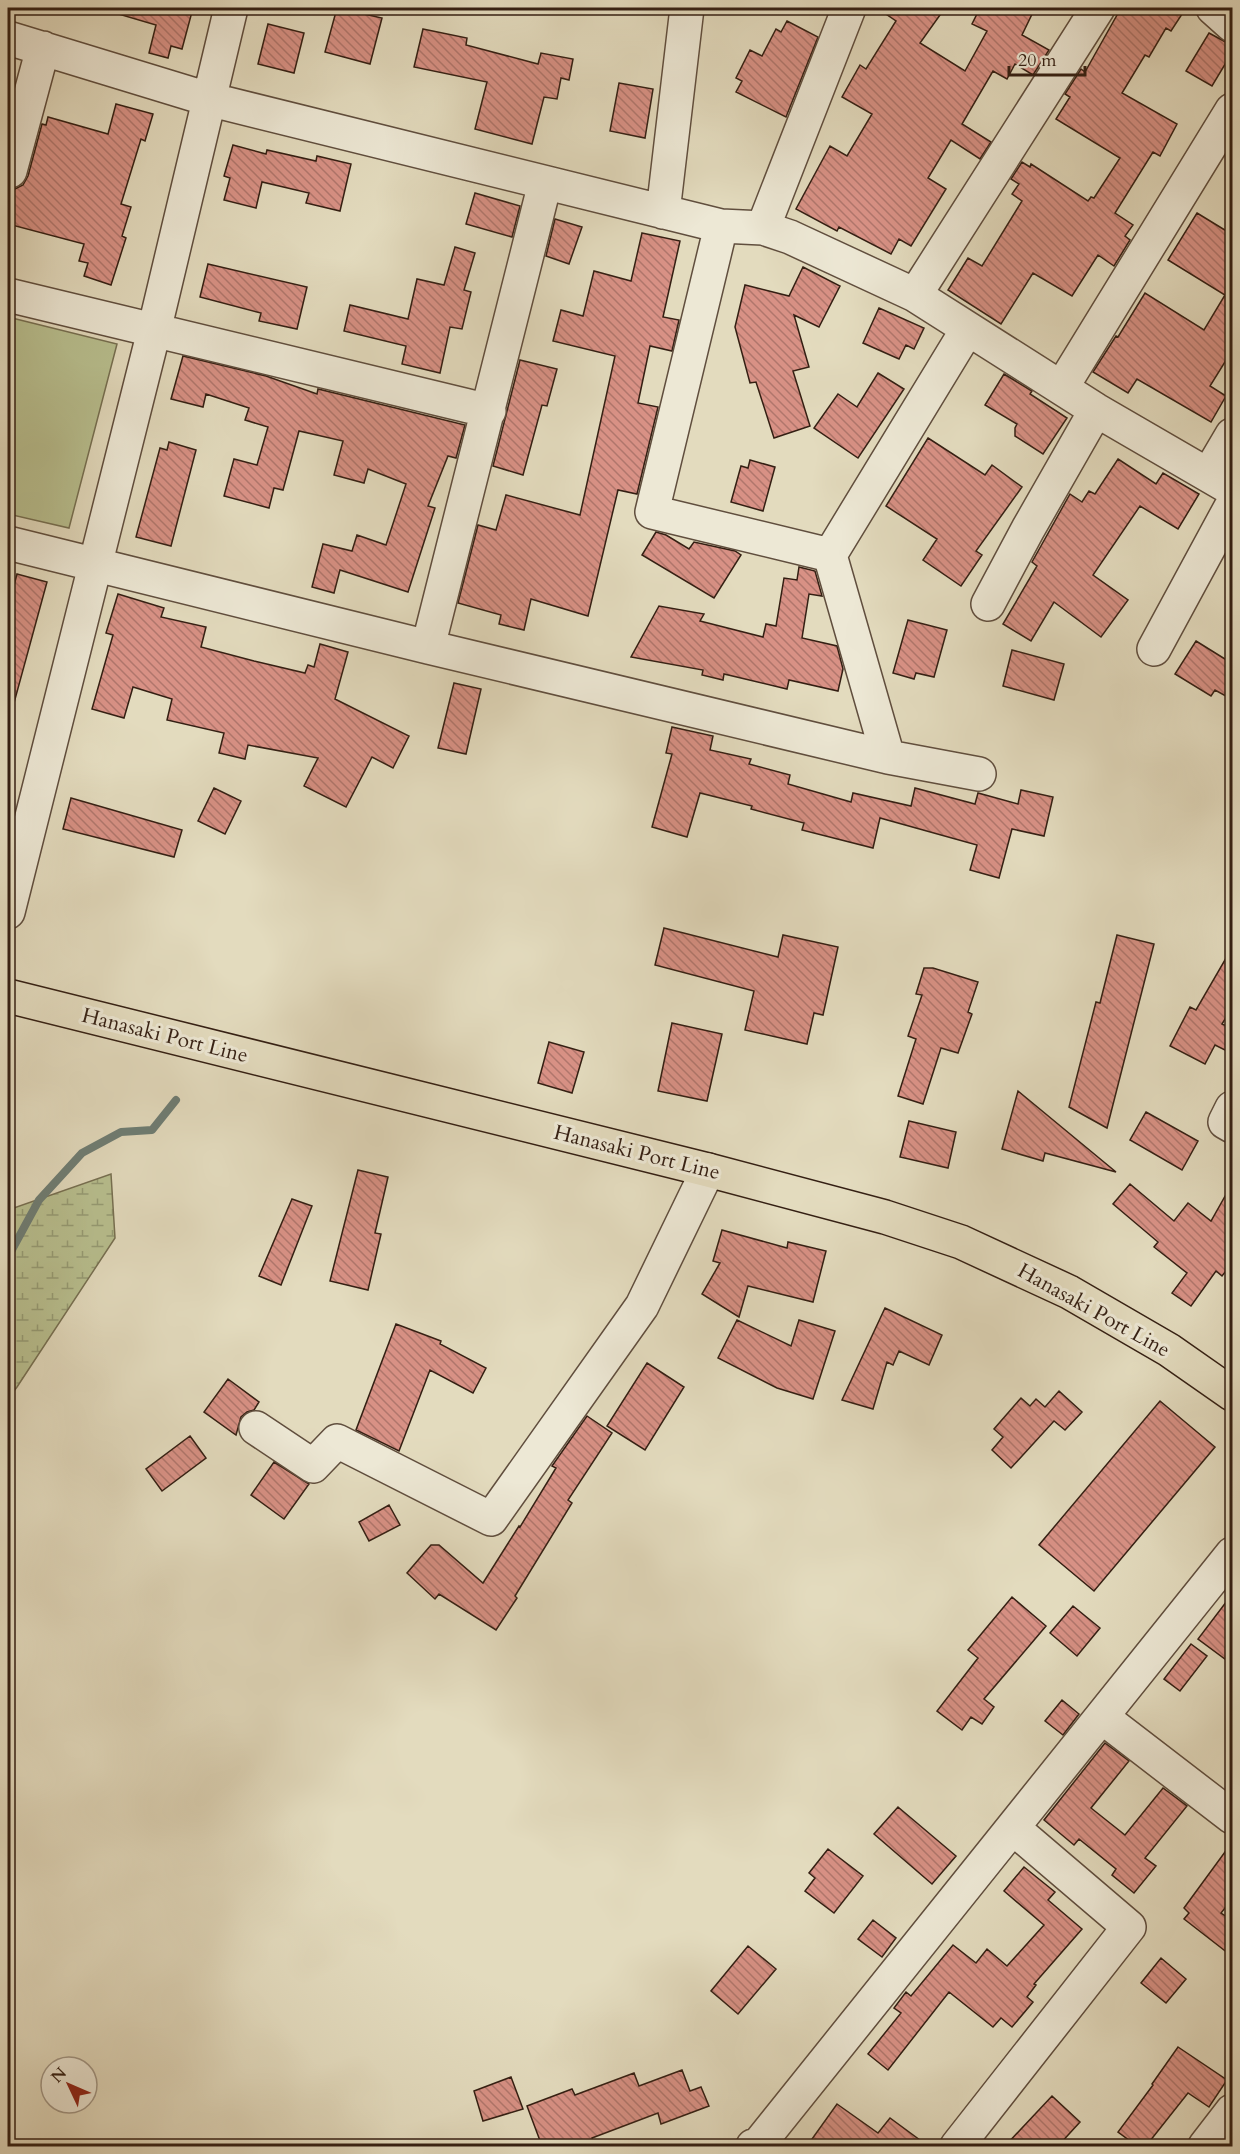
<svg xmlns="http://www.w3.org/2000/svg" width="1240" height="2154" viewBox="0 0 1240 2154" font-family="Cardo,serif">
  <defs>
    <pattern id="wetland-marsh" width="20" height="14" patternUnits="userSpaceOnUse" patternTransform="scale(1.5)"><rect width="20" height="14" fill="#b8bf8f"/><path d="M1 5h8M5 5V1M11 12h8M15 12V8" fill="none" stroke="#969b74"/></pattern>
    <pattern id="building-back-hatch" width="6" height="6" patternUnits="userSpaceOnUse" patternTransform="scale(1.5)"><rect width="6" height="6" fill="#d89185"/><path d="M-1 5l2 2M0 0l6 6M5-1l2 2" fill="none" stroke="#b0766c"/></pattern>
  </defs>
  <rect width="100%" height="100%" fill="#e3dbbe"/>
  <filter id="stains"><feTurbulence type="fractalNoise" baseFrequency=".00333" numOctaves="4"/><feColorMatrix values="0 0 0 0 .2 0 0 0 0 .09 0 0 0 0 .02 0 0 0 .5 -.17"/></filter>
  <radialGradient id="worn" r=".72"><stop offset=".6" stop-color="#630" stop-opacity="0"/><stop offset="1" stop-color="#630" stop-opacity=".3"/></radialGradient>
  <path fill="#b8bf8f" stroke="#766f51" stroke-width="1.5" d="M8,317L117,344L69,528L8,514Z"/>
  <path fill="url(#wetland-marsh)" stroke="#766f51" stroke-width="1.5" d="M111,1174L115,1238L17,1387L8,1399V1210Z"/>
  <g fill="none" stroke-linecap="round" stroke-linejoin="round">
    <path stroke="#6e7d74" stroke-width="8" d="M8,1257L39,1200L82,1153L121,1132L152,1130L176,1100"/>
  </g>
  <path fill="url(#building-back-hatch)" stroke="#341f13" stroke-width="1.5" d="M115,8H193L182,49L171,46L168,58L149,53L156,25L115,13Z
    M337,8L382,18L370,64L325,52Z
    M877,8H945L920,43L965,71L987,31L972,24L980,8H1035L1022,35L1049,50L1033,75L1015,64L1007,79L993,71L962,124L991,142L980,159L951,140L928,178L946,189L911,246L899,239L891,254L839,227L837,231L796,209L830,146L847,156L872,114L842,97L860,65L866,69L896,21Z
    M1121,8H1186L1171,31L1166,28L1149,57L1145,55L1122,93L1177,124L1160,156L1153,152L1115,213L1133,225L1125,236L1130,240L1114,266L1098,255L1072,296L1033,273L1001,324L948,290L968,258L982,266L1022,201L1012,194L1019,184L1011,179L1022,162L1030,167L1031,164L1088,201L1091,197L1094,198L1120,158L1056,119L1070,97L1065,94L1081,69L1085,72Z
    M787,21L818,37L786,117L736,92L742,81L736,78L750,50L762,56L776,29L781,32Z
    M268,24L304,33L294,73L258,64Z
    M423,29L467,38L466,45L538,64L541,53L573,59L569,80L561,78L557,99L544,97L532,144L475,129L487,82L414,67Z
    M1209,33L1233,46V51L1212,86L1186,71Z
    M619,83L653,89L645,138L610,131Z
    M116,104L153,114L145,141L141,139L121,204L131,207L122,236L126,238L111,285L84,276L88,263L79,261L84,244L8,224V189H15L23,185L28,176L42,124L46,125L48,117L108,134Z
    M233,145L266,154L267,150L316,161L317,156L351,164L340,211L306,203L309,193L262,182L256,208L224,200L230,178L224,176Z
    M475,193L520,206L512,237L466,224Z
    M1197,213L1233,235V349L1210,386L1226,396L1211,422L1137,379L1128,393L1093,372L1116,336L1118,337L1145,293L1204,330L1225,295L1168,260Z
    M555,219L582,227L569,264L546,256Z
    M642,233L680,241L663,317L679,320L672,351L650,346L638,403L658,407L637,494L618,490L588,616L531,599L524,630L499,624L501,615L458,603L478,525L496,530L506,495L580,515L615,356L553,341L561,310L583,316L594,271L631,281Z
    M455,247L475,253L464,290L471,292L462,329L450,327L440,373L402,364L406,346L344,331L350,305L408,319L417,279L444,285Z
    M208,264L307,287L297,329L259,321L261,313L200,297Z
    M803,267L840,286L819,327L794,315L809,367L793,371L810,426L774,438L756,382L750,383L735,327L745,285L789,296Z
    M879,308L924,328L914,349L906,345L899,359L863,343Z
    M183,356L266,376L317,394L318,389L465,425L456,458L448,456L428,506L435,508L408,592L340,570L334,593L312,587L323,544L352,551L357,535L386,545L406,484L368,469L364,483L334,475L343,441L299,431L283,490L274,488L269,508L224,496L234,459L257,465L268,427L245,420L249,408L206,394L203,407L171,399Z
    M520,360L557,369L547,406L542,405L523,475L493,466Z
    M878,373L904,389L858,458L814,428L838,394L857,407Z
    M1004,374L1032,391L1030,394L1067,418L1043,454L1015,436V428L1017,424L985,405Z
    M928,438L985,475L992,465L1022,487L976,551L982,555L961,586L923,560L937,539L886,506Z
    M169,442L196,450L171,546L136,537L160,448L167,450Z
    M1118,459L1156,484L1163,473L1199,494L1178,529L1140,506L1093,575L1128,600L1101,637L1054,602L1031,641L1003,624L1037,566L1032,562L1070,494L1082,502L1089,491L1095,494Z
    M750,460L775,467L763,511L731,502L741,466L748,468Z
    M656,532L666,535L689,549L694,542L735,551L741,555L714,598L642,555Z
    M799,567L815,571L822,596L809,594L802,638L837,646L843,669L838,691L789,680L787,689L724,674L723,680L702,675L703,670L631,657L659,606L704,614L700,621L763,637L766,624L776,626L784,578L797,580Z
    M17,574L47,582L14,703L8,702V608Z
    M118,594L164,608L161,617L206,627L201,647L254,661L305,673L308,665L314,667L320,644L348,652L335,699L409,736L393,768L372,757L346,807L304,786L318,758L248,745L245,759L219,753L224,733L167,720L172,699L133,687L124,718L92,709L113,635L106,633Z
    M908,620L947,630L934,677L916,673L914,679L893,673Z
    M1196,641L1233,664V700L1215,690L1211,696L1175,674Z
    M1012,650L1064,664L1054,700L1003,686Z
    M454,683L481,689L466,754L438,748Z
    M672,727L713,736L710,750L751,759L749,764L790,775L788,784L851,802L853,793L911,806L915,788L975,804L978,793L1018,804L1021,790L1053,797L1044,836L1012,829L999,878L970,870L977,845L880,818L873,848L802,830L804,823L751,809L752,806L700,793L687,837L652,827L672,754L666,753Z
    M214,788L241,801L225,834L198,821Z
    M71,798L182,830L174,857L63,829Z
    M664,928L778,957L783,935L838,947L823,1015L814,1013L807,1044L745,1030L754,991L655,965Z
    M1117,935L1154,944L1107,1128L1069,1107L1096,1002L1100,1003Z
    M1233,946V1006L1222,1024L1233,1029V1039L1227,1051L1215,1045L1205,1064L1170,1046L1190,1007L1196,1010Z
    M924,968H933L978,982L968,1012L972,1014L958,1053L941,1048L923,1104L898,1096L916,1039L908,1036L922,995L916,994Z
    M672,1023L722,1034L707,1101L658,1091Z
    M549,1042L584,1052L572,1093L538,1083Z
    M1018,1091L1116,1172L1045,1153L1043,1161L1002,1149Z
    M1146,1112L1198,1141L1182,1170L1130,1140Z
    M909,1121L956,1132L948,1168L900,1157Z
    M358,1170L388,1177L375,1233L381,1234L368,1290L330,1281Z
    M1233,1182V1262L1222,1276L1216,1271L1191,1306L1172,1293L1187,1273L1154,1247L1158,1242L1113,1204L1130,1184L1174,1221L1188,1203L1211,1221Z
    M292,1199L312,1206L281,1285L259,1276Z
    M722,1230L787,1248L788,1242L826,1251L813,1302L748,1286L739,1317L702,1294L720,1263L713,1261Z
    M885,1308L942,1335L929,1365L899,1351L893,1365L887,1362L873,1409L842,1400Z
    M737,1320L791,1346L799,1320L835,1331L813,1399L777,1388L718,1358Z
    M396,1324L441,1341L440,1344L486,1368L473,1393L430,1370L399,1451L356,1430Z
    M647,1363L684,1387L645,1450L607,1426Z
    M228,1379L259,1402L254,1410L247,1412L241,1417L236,1435L204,1412Z
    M1059,1391L1082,1412L1065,1430L1054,1421L1011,1468L992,1450L1003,1437L994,1429L1021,1398L1030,1406L1036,1399L1045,1407Z
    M1160,1401L1215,1447L1094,1591L1039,1545Z
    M587,1416L612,1433L568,1500L572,1503L515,1596L517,1598L496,1630L439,1594L435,1599L407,1573L431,1545H439L483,1583L519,1526L520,1527L556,1468L552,1466Z
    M190,1436L206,1458L162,1491L146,1469Z
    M274,1462L309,1484L284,1519L251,1495Z
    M389,1505L400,1525L369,1541L359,1522Z
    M1233,1593V1665L1198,1639Z
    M1012,1597L1046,1626L984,1699L994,1707L982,1724L971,1717L962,1730L937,1711L978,1658L968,1650Z
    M1073,1606L1100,1628L1077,1656L1050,1633Z
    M1191,1644L1207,1656L1180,1691L1164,1679Z
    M1062,1700L1079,1714L1063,1735L1045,1721Z
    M1105,1743L1129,1761L1091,1808L1125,1835L1163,1788L1187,1806L1145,1858L1156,1866L1134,1893L1112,1875L1116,1869L1079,1839L1074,1845L1044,1820Z
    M898,1807L956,1856L932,1884L874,1834Z
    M1233,1841V1898L1221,1913L1233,1921V1957L1184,1919L1189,1913L1184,1908Z
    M828,1849L863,1876L834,1913L805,1891L815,1878L809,1873Z
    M1024,1867L1055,1892L1048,1900L1082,1929L1034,1984L1036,1985L1027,1997L1033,2002L1012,2027L1001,2018L993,2027L949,1992L888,2070L868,2054L901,2013L894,2008L906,1992L911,1996L953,1945L976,1963L987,1949L1007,1966L1044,1925L1004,1891Z
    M873,1920L896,1938L882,1957L858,1939Z
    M748,1946L776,1969L738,2014L711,1991Z
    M1161,1958L1186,1979L1166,2003L1141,1983Z
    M1178,2047L1227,2080L1209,2107L1188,2093L1146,2146H1137L1118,2132L1153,2085L1152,2084Z
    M682,2070L690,2091L701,2087L709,2106L661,2124L658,2113L592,2138L595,2146H542L527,2106L572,2089L575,2095L634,2073L639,2086Z
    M511,2077L523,2109L483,2121L474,2091Z
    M1052,2096L1080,2122L1058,2146H1005Z
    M837,2104L878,2133L890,2118L928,2146H807Z"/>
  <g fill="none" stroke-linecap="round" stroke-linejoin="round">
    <g stroke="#604e3e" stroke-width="36">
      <path id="minor" d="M1213,8L1232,25
        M8,38L208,99L721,226L763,228L790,237L915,295L1096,410L1232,489
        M10,171L43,48
        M663,212L687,8
        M721,226L652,512L830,555
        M763,228L849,8
        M8,295L489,411
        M915,295L1098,8
        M1062,387L1232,110
        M1209,474L1232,435
        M8,543L428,647L888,757L979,774
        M988,604L1028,529L1096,410
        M428,647L545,183
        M1154,649L1232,505
        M888,757L830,555L967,330
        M8,912L154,331L231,8
        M1232,1108L1225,1122L1232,1126
        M256,1428L313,1466L337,1441L491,1519L642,1306L708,1170
        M1102,1717L1232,1817
        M753,2146L758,2145L1232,1554
        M957,2146L1129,1927L1013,1828
        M1205,2146L1232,2111"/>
    </g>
    <g stroke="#341f13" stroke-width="36">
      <path id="major" d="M8,996L708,1170L885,1217L961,1242L1069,1292L1169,1350L1232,1394"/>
    </g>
    <use href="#minor" stroke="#ede8d5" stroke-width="33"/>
    <use href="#major" stroke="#e3dbbe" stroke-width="33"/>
  </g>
  <g text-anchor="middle" stroke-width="6" stroke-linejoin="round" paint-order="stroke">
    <g font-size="21" fill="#341f13" stroke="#ede8d5">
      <text transform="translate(165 1035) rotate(14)" y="7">Hanasaki Port Line</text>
      <text transform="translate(637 1152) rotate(14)" y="7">Hanasaki Port Line</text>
      <text transform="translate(1094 1310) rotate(29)" y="7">Hanasaki Port Line</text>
    </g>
  </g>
  <rect width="1240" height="2154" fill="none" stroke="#e3dbbe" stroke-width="30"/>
  <rect x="9" y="9" width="1222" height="2136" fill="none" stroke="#341f13" stroke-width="3"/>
  <rect x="15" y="15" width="1210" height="2124" fill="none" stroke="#341f13" stroke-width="1.5"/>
  <g transform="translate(69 2085) rotate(314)"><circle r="28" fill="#ede8d5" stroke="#a39887" stroke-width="1.5"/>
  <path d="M0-4.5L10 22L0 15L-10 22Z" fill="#8f2418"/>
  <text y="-9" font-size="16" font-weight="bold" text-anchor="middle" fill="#341f13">N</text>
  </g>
  <path d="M1009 66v9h76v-9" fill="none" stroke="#341f13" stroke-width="3"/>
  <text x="1018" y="66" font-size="18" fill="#341f13" stroke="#ede8d5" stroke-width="4.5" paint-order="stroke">20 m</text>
  <rect width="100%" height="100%" filter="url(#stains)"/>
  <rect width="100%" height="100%" fill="url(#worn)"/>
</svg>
